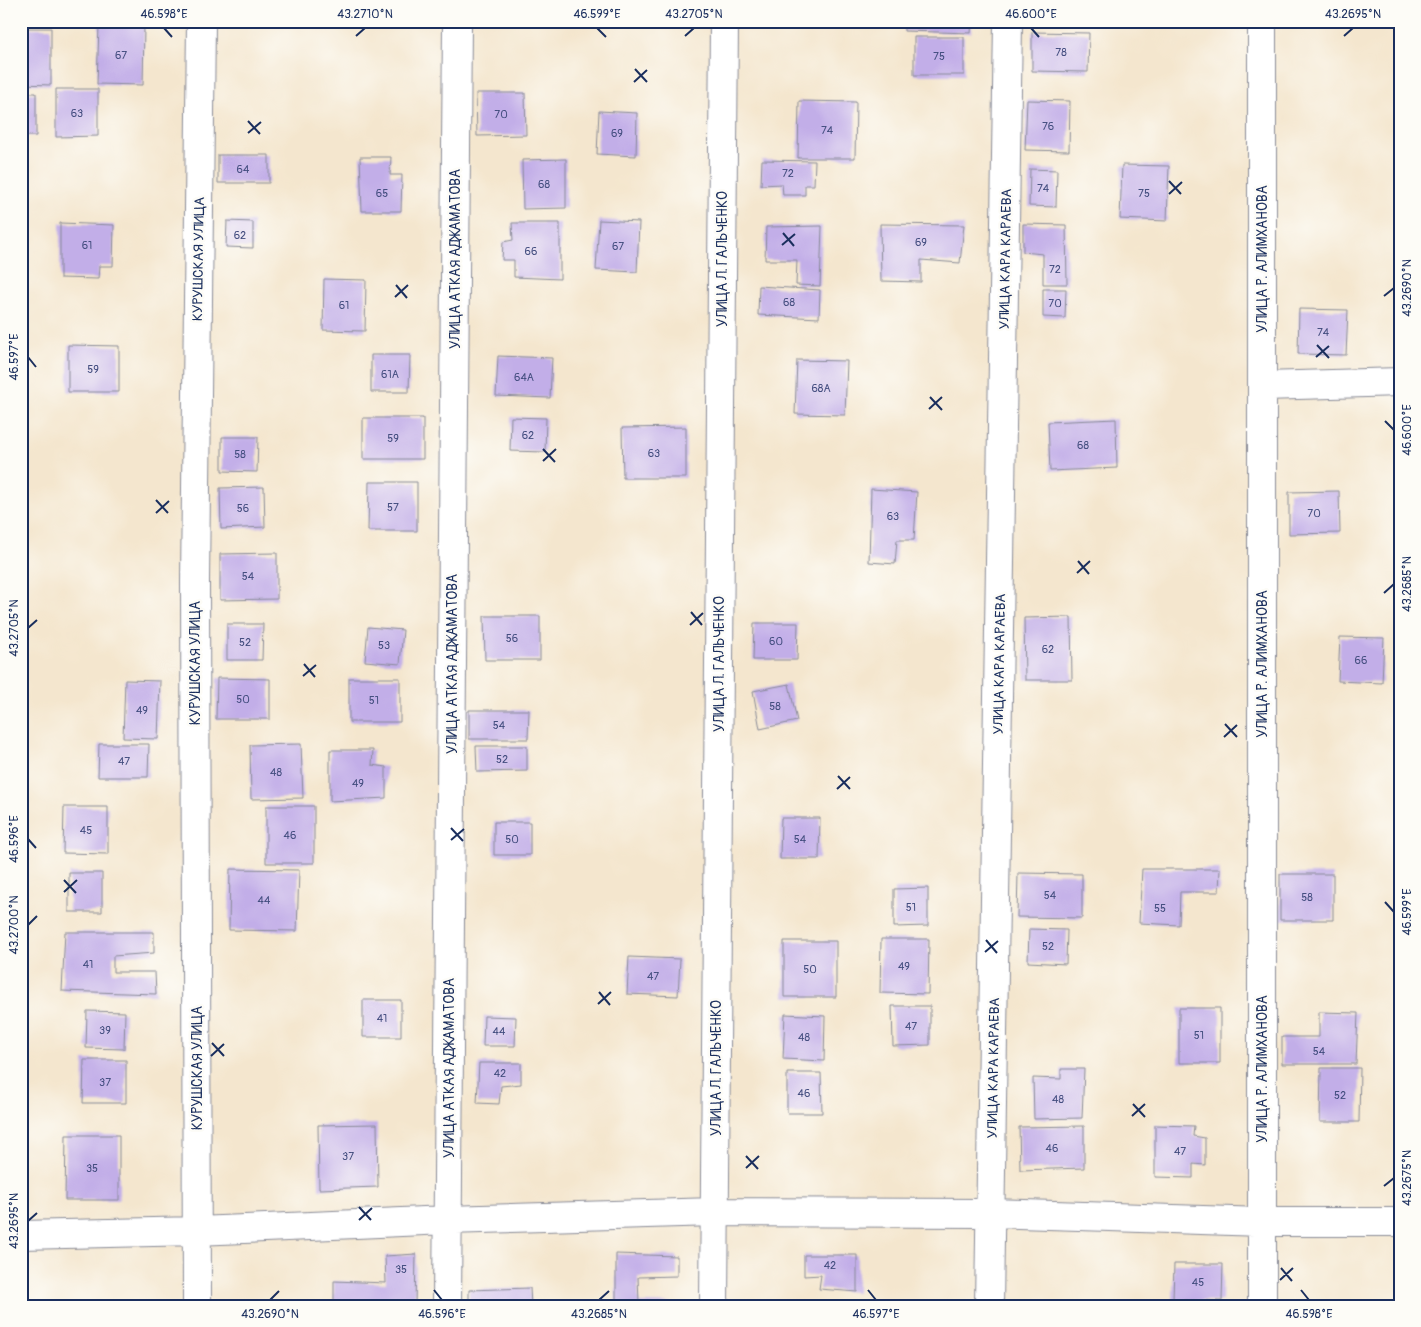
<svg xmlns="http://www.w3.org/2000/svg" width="1421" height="1327" viewBox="0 0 1421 1327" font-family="Pangolin,sans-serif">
  <rect width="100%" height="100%" fill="#fdfcf7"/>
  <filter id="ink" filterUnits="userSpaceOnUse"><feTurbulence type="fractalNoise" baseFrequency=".02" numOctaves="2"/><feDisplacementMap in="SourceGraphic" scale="10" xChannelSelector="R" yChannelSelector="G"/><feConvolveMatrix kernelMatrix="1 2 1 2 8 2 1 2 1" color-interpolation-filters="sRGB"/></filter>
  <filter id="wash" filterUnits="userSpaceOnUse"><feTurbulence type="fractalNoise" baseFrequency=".0096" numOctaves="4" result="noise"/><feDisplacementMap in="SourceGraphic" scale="20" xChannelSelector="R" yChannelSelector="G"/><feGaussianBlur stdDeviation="1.12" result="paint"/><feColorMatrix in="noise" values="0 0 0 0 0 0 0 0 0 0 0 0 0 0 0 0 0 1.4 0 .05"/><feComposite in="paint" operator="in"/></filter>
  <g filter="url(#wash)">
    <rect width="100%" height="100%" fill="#f4e6ce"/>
    <g id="blocks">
      <path fill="#c2aee8" d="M904,21H972L971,33L904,31Z
        M99,26H144L143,85L97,84Z
        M21,28H51V85L21,84Z
        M1032,32L1089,33L1088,72L1032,71Z
        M914,37H964V75H914Z
        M56,89H98V136L56,137Z
        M21,93H36V136H21Z
        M476,93H525L526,135L477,136Z
        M1027,100L1070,101L1069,151L1025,150Z
        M799,101L856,102L855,158H798Z
        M599,111L637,113L636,156L597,154Z
        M218,155H269V183H218Z
        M360,157H391L390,175H402L401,211H362Z
        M566,159V208L523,209L522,160Z
        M762,160L815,161L814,185H805V195H783L782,184L761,185Z
        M1122,165L1169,166L1167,221L1120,219Z
        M1030,169L1057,170L1056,207L1029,206Z
        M599,220L639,222L637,272L596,270Z
        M227,221L253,222V248L226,247Z
        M60,223L114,225L113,266H99L98,279L60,278Z
        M512,223H560V279L514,277V260H502L503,242L513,240Z
        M880,224L964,225L960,263L921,260V282L881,281Z
        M1023,224L1066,225L1067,284H1043V254L1023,252Z
        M822,226L820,286L796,285L797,260H765L766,227Z
        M324,279L366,280L365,331L323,330Z
        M759,286L820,290L819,318L758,315Z
        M1043,289H1066L1065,318L1043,317Z
        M1299,309L1348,310L1346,355L1298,354Z
        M68,345L119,346V392H68Z
        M371,355H410L409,392H371Z
        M498,356L552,358L550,398L496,396Z
        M797,360L847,361L845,415L795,414Z
        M511,417L546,418L545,452L510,451Z
        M363,418H423V459H363Z
        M1116,419L1117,468L1050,471L1048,422Z
        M686,427V478H623L622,428Z
        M222,437H258L257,472L222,471Z
        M369,482H417V531H368Z
        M264,487L265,527L221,529L220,488Z
        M871,489L917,492L914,540H897L895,564L869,562Z
        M1339,491L1340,533L1289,534V492Z
        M277,553V599L220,600V554Z
        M21,593H23L25,621H21Z
        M484,616H540V660H485Z
        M1071,617L1072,680H1025L1024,618Z
        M754,623H798L797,660H753Z
        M227,624H263L262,660H227Z
        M368,627L403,630L400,664L365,661Z
        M1340,637L1384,638L1382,683L1338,681Z
        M217,678L270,679V719H216Z
        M349,678H400V722H349Z
        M125,680L160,681L158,739L123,738Z
        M789,684L797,721L760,729L753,691Z
        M469,710H529L528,739H469Z
        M99,744H149L148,777H98Z
        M301,744L303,798L251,799L250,745Z
        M476,746H527V771L477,772Z
        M330,750H373L372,765L386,767V798L330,801Z
        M266,806H314V863H266Z
        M64,807H108V854L63,853Z
        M781,818H820L819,859H780Z
        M494,822H530V855H494Z
        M230,869L299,870L297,931L229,930Z
        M1142,869H1220L1219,892H1180L1179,925L1139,923Z
        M69,873H102V912H69Z
        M1018,873L1082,874V918L1017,917Z
        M1280,874H1333V920H1280Z
        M928,888V926L894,927V889Z
        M1029,929L1067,930L1066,964L1028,962Z
        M65,932H154V953L113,956V972H155L156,994L62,991Z
        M881,939H929L928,994L880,993Z
        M784,941H836V997H784Z
        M629,957L680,959L678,996L627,994Z
        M363,1000H401V1037H363Z
        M892,1006H930V1045L893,1046Z
        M1179,1008H1220V1063H1179Z
        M87,1011L125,1012L124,1049L86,1048Z
        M1319,1012L1358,1013L1356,1064H1282V1037H1319Z
        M785,1014L825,1016L824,1061L783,1059Z
        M484,1016L516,1017L515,1046H483Z
        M84,1060H126V1103H83Z
        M479,1063H521V1084L501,1086L499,1104L477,1103Z
        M1321,1068H1360L1359,1122H1320Z
        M1061,1069H1084L1082,1118L1034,1119L1033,1078L1061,1079Z
        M787,1073H821L822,1113H787Z
        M377,1124L378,1187L319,1189L318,1125Z
        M1155,1125L1194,1126L1193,1136L1205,1138V1165L1193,1164V1178L1155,1177Z
        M1084,1126V1168L1020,1170L1019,1127Z
        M66,1135H119V1200H65Z
        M416,1254L415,1306H334V1281L386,1283L385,1256Z
        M616,1254L677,1256V1276L638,1277L639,1303L691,1304V1306H616Z
        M804,1255H857V1292L819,1289L821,1275L804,1276Z
        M1174,1264H1223L1222,1301L1173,1300Z
        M530,1288L531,1306H469V1290Z"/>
    </g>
  </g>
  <g filter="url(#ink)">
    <use href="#blocks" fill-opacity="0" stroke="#888a96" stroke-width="1"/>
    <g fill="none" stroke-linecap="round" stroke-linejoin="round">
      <g stroke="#888a96" stroke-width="30">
        <path id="street" d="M1262,21V1306
          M1262,386L1400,382
          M21,1235L197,1231L447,1220L715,1212L991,1213L1262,1222H1400
          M197,1306L195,582L201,21
          M447,1306L457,21
          M714,1306L724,21
          M989,1306L1008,21"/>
      </g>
      <use href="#street" stroke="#fff" stroke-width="28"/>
    </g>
  </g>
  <path fill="none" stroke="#1b2f5e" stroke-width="2" d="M164,28L172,37M597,28L606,37M1031,28L1039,37M356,36L365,28M685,36L694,28M1344,36L1353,28M635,69L647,82M634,82L647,70M248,121L260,134M248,133L261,122M1169,181L1181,194M1169,194L1182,182M783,233L794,246M782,245L795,234M396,285L407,298M1384,296L1394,288M395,297L408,285M1317,345L1329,358M28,357L36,367M1316,357L1329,346M930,397L942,410M929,409L942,397M1385,421L1394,430M543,449L555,462M543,461L556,449M156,500L168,513M156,513L169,501M1078,561L1089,574M1077,573L1090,561M1384,593L1394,584M691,612L702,625M690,625L703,613M28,628L37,620M304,664L315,677M303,676L316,665M1225,724L1237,737M1224,737L1237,725M838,776L850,789M837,789L850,777M451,828L463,841M28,839L36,848M451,840L464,829M64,880L76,893M64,892L77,880M1385,902L1394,912M28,925L37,916M986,940L997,953M985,952L998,941M599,992L610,1005M598,1004L611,992M212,1043L224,1056M211,1056L224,1044M1133,1104L1145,1117M1132,1116L1145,1104M746,1156L758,1169M746,1168L759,1156M1384,1186L1394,1178M359,1207L371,1220M359,1220L372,1208M28,1221L37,1213M1281,1268L1292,1281M1280,1280L1293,1268M434,1290L442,1300M868,1290L876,1300M1301,1290L1309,1300M270,1300L279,1291M599,1300L609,1291"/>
  <g text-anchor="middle" stroke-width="5" stroke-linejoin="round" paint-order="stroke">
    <g font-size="11" fill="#454f80">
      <text x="1061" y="56">78</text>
      <text x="121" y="59">67</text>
      <text x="939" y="60">75</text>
      <text x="77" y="117">63</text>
      <text x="501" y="118">70</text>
      <text x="1048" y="130">76</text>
      <text x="827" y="134">74</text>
      <text x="617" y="137">69</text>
      <text x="243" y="173">64</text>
      <text x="788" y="177">72</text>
      <text x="544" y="188">68</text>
      <text x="1043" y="192">74</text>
      <text x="382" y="197">65</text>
      <text x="1144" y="197">75</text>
      <text x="240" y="239">62</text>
      <text x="921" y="246">69</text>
      <text x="87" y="249">61</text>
      <text x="618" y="250">67</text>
      <text x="531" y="255">66</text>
      <text x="1055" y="273">72</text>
      <text x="789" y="306">68</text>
      <text x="1055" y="307">70</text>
      <text x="344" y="309">61</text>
      <text x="1323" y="336">74</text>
      <text x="93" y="373">59</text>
      <text x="390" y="378">61А</text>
      <text x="524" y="381">64А</text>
      <text x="821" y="392">68А</text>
      <text x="528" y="439">62</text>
      <text x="393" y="442">59</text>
      <text x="1083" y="449">68</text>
      <text x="654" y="457">63</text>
      <text x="240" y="458">58</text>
      <text x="393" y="511">57</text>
      <text x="243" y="512">56</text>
      <text x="1314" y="517">70</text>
      <text x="893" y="520">63</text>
      <text x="248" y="580">54</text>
      <text x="512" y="642">56</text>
      <text x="776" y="645">60</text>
      <text x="245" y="646">52</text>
      <text x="384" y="649">53</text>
      <text x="1048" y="653">62</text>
      <text x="1361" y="664">66</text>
      <text x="243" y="703">50</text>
      <text x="374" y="704">51</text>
      <text x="775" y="710">58</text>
      <text x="142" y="714">49</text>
      <text x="499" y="729">54</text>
      <text x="502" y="763">52</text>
      <text x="124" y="765">47</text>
      <text x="276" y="776">48</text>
      <text x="358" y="787">49</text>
      <text x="86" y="834">45</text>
      <text x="290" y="839">46</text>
      <text x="512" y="843">50</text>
      <text x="800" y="843">54</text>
      <text x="1050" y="899">54</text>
      <text x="1307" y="901">58</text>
      <text x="264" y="904">44</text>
      <text x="911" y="911">51</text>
      <text x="1160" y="912">55</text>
      <text x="1048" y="950">52</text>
      <text x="88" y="968">41</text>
      <text x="904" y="970">49</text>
      <text x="810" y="973">50</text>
      <text x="653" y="980">47</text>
      <text x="382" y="1022">41</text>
      <text x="911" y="1030">47</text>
      <text x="105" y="1034">39</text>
      <text x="499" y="1035">44</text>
      <text x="1199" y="1039">51</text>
      <text x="804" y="1041">48</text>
      <text x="1319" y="1055">54</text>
      <text x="500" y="1077">42</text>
      <text x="105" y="1086">37</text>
      <text x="804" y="1097">46</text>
      <text x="1340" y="1099">52</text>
      <text x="1058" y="1103">48</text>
      <text x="1052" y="1152">46</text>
      <text x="1180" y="1155">47</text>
      <text x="348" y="1160">37</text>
      <text x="92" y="1172">35</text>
      <text x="830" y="1269">42</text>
      <text x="401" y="1273">35</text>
      <text x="1198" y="1286">45</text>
    </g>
    <g font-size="14" fill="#1b2f5e" stroke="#fdfcf7">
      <text transform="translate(198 259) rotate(-89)" y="5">КУРУШСКАЯ УЛИЦА</text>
      <text transform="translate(455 259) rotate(-90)" y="5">УЛИЦА АТКАЯ АДЖАМАТОВА</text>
      <text transform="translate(722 259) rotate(-90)" y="5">УЛИЦА Л. ГАЛЬЧЕНКО</text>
      <text transform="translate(1005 259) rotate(-89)" y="5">УЛИЦА КАРА КАРАЕВА</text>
      <text transform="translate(1262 259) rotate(-90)" y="5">УЛИЦА Р. АЛИМХАНОВА</text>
      <text transform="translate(195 663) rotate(-90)" y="5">КУРУШСКАЯ УЛИЦА</text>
      <text transform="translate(452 664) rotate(-90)" y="5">УЛИЦА АТКАЯ АДЖАМАТОВА</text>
      <text transform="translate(719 664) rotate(-90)" y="5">УЛИЦА Л. ГАЛЬЧЕНКО</text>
      <text transform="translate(999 664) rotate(-89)" y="5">УЛИЦА КАРА КАРАЕВА</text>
      <text transform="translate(1262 664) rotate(-90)" y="5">УЛИЦА Р. АЛИМХАНОВА</text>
      <text transform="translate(197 1068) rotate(-90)" y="5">КУРУШСКАЯ УЛИЦА</text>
      <text transform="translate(449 1068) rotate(-90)" y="5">УЛИЦА АТКАЯ АДЖАМАТОВА</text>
      <text transform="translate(716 1068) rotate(-90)" y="5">УЛИЦА Л. ГАЛЬЧЕНКО</text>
      <text transform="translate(993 1068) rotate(-89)" y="5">УЛИЦА КАРА КАРАЕВА</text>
      <text transform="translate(1262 1069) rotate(-90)" y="5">УЛИЦА Р. АЛИМХАНОВА</text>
    </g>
  </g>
  <rect width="1421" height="1327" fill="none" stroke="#fdfcf7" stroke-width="55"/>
  <rect x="28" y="28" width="1366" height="1272" fill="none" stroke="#1b2f5e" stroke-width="2"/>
  <g font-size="12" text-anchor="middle" fill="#1b2f5e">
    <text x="164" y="18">46.598°E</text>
    <text x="365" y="18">43.2710°N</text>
    <text x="597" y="18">46.599°E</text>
    <text x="694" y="18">43.2705°N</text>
    <text x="1031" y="18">46.600°E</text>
    <text x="1353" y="18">43.2695°N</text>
    <text transform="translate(1407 288) rotate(-90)" y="4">43.2690°N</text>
    <text transform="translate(14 357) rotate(-90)" y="4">46.597°E</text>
    <text transform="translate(1407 430) rotate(-90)" y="4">46.600°E</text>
    <text transform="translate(1407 584) rotate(-90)" y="4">43.2685°N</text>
    <text transform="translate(14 628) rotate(-90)" y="4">43.2705°N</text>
    <text transform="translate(14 839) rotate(-90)" y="4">46.596°E</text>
    <text transform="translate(1407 912) rotate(-90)" y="4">46.599°E</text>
    <text transform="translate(14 925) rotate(-90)" y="4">43.2700°N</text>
    <text transform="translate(1407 1178) rotate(-90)" y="4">43.2675°N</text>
    <text transform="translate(14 1221) rotate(-90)" y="4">43.2695°N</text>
    <text x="270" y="1318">43.2690°N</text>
    <text x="442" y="1318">46.596°E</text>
    <text x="599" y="1318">43.2685°N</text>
    <text x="876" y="1318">46.597°E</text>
    <text x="1309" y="1318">46.598°E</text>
  </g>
</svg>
